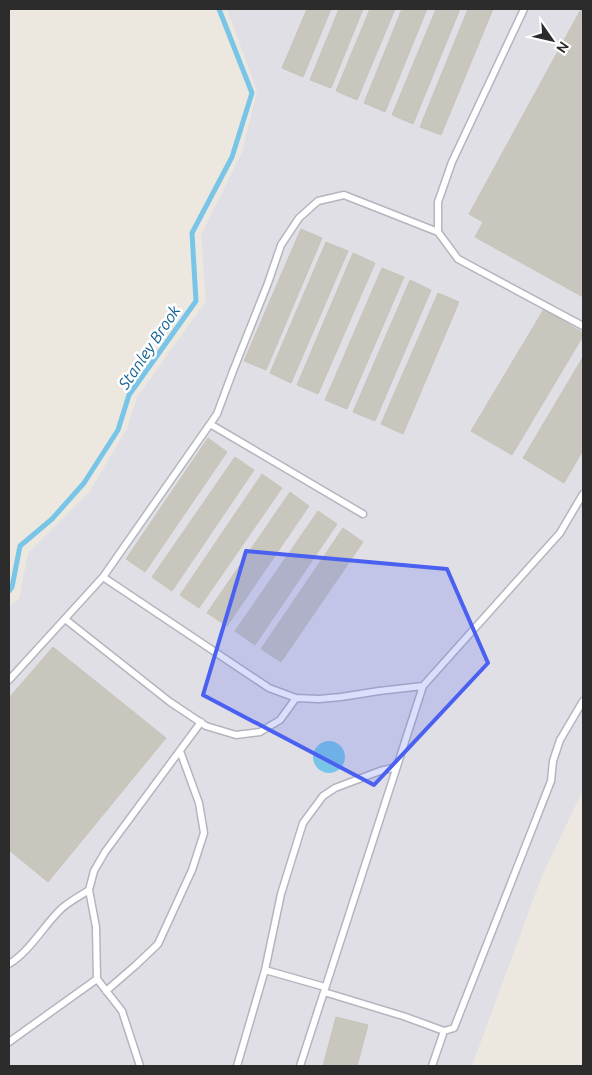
<svg xmlns="http://www.w3.org/2000/svg" width="592" height="1075" viewBox="0 0 592 1075" font-family="Ubuntu,sans-serif">
  <rect width="100%" height="100%" fill="#ede8df"/>
  <path fill="#e1dfe6" d="M227,9H583V790L542,876L472,1066H9V606L19,599L28,553L90,491L127,428L137,397L206,301L201,235L242,152L257,91Z"/>
  <path fill="#79c5e8" d="M313 757a16 16 0 1 1 32 0a16 16 0 1 1-32 0Z"/>
  <g fill="none" stroke-linecap="round" stroke-linejoin="round">
    <path stroke="#79c5e8" stroke-width="5" d="M9,591L12,587L20,546L52,519L84,483L118,430L129,395L196,301L192,233L232,157L252,93L219,9"/>
  </g>
  <path fill="#c9c6be" stroke="#c8c4b9" d="M307,9H331L303,77L282,68Z
    M339,9H363L331,88L310,80Z
    M370,9H395L357,100L336,91Z
    M402,9H427L385,112L364,103Z
    M436,9H460L413,124L392,115Z
    M468,9H493L441,135L420,127Z
    M581,9H583V297L475,237L483,222L469,214Z
    M301,229L322,238L266,370L244,361Z
    M326,242L348,251L291,383L270,373Z
    M353,253L375,263L318,394L297,385Z
    M382,268L404,277L347,409L325,400Z
    M410,280L431,290L375,421L353,412Z
    M438,293L459,302L403,434L381,424Z
    M544,309L583,333V336L512,455L471,431Z
    M583,357V450L564,483L523,458Z
    M208,438L227,452L145,572L126,559Z
    M235,457L254,470L172,591L152,577Z
    M262,474L282,488L199,608L180,595Z
    M290,492L309,506L227,626L207,613Z
    M318,511L337,524L255,645L235,631Z
    M343,528L363,542L281,662L261,649Z
    M53,647L166,738L48,882L9,850V698Z
    M336,1017L368,1025L357,1066H323Z"/>
  <g fill="none" stroke-linecap="round" stroke-linejoin="round">
    <g stroke="#b3b5bf" stroke-width="9">
      <path id="service" d="M524,9L452,162L438,202V232L458,259L583,326
        M210,424L363,514
        M103,577L269,688L296,698L319,699L341,697L379,691L423,686
        M65,619L170,702L206,726L236,735L260,732L280,720L296,698
        M9,680L103,577L217,414L233,371L268,283L281,245L299,218L318,201L344,195L438,232
        M9,964C30,951 42,928 60,910C68,902 80,896 89,890
        M265,970L281,894L303,823L323,796L335,788L380,771L397,767
        M97,979L96,927L89,890L94,871L105,852L201,722
        M106,991L136,965L158,944L192,870L204,833L199,803L180,751
        M324,992L403,1016L444,1031L454,1028L551,781L553,761L560,740L583,701
        M9,1042L97,979L122,1011L140,1066
        M237,1066L265,970L325,987
        M300,1066L423,686L560,533L583,494
        M432,1066L444,1031"/>
    </g>
    <use href="#service" stroke="#fff" stroke-width="6"/>
  </g>
  <path fill="#4960f0" fill-opacity="0.2" stroke="#4960f0" stroke-width="4" stroke-linejoin="round" d="M246,551L447,569L488,663L374,785L203,695Z"/>
  <g text-anchor="middle" stroke-width="5" stroke-linejoin="round" paint-order="stroke">
    <g font-size="16" font-style="italic" fill="#156497" stroke="#fff">
      <text transform="translate(149 347) rotate(-56)" y="6">Stanley Brook</text>
    </g>
  </g>
  <rect width="592" height="1075" fill="none" stroke="#2c2c2c" stroke-width="20"/>
  <g transform="translate(552 40) rotate(124)" stroke="#ffffff" stroke-width="4" paint-order="stroke">
  <path d="M0-4L9 19L0 12L-9 19Z" fill="#2c2c2c"/>
  <text y="-8" font-size="14" font-weight="bold" text-anchor="middle" fill="#2c2c2c">N</text>
  </g>
</svg>
